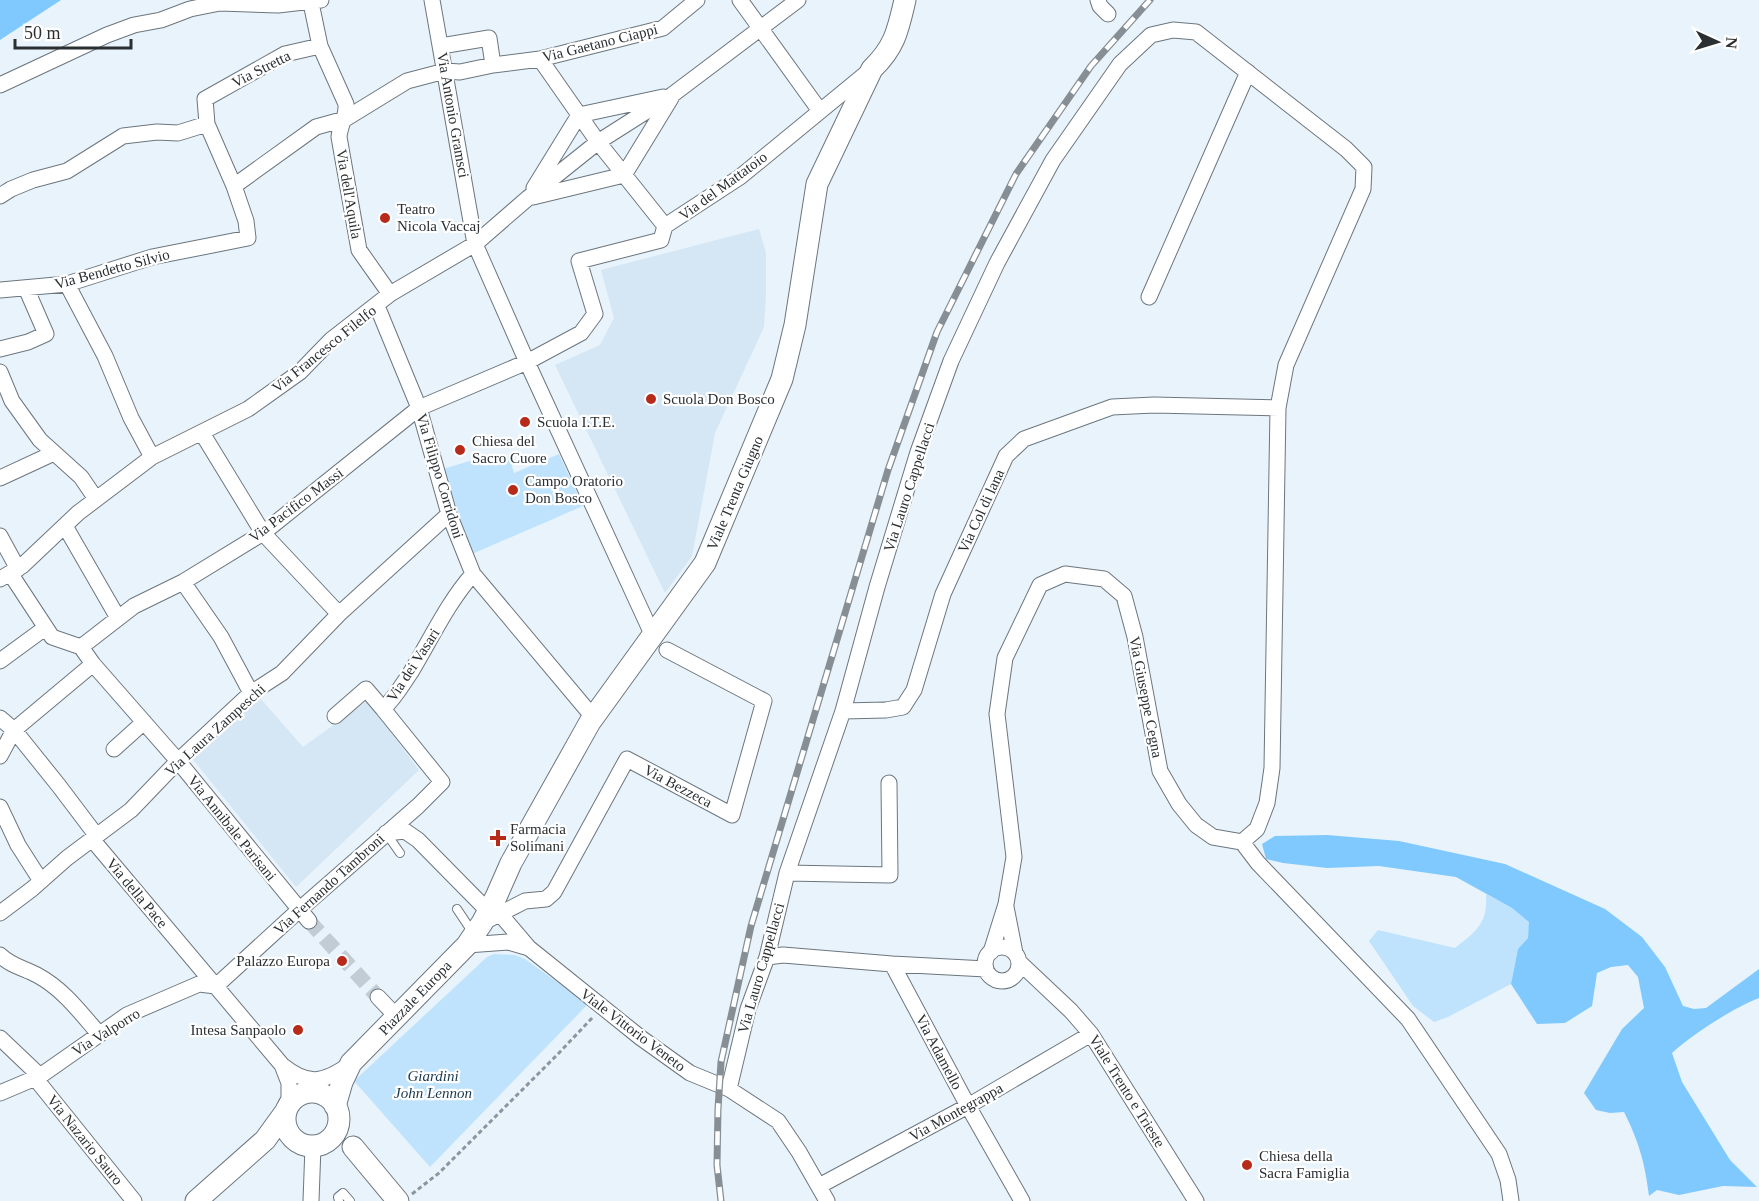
<svg xmlns="http://www.w3.org/2000/svg" width="1759" height="1201" viewBox="0 0 1759 1201" font-family="Georgia,serif">
  <rect width="100%" height="100%" fill="#e8f3fc"/>
  <path fill="#d5e6f4" d="M759,229L766,253V296L764,327L715,433L692,556L665,593L555,365L600,345L614,318L601,270Z
    M260,698L303,747L367,701L419,770L296,887L191,757Z"/>
  <path fill="#c0e3fd" d="M559,454L583,506L472,554L443,469L486,456L488,463L509,456L514,473Z
    M1486,894L1512,908L1530,922L1528,938L1518,949L1511,984L1448,1017L1434,1022L1413,1006L1369,941L1378,930L1455,948C1477,931 1488,923 1486,894Z
    M494,954L515,955L525,959L588,1004L430,1167L354,1081L487,957Z"/>
  <path fill="#7fc9fe" d="M0,0H61L0,40Z
    M1327,835L1399,841L1505,864L1605,909L1642,937L1665,967L1683,1006L1694,1009L1706,1008L1759,969V998C1733,1008 1693,1034 1672,1053L1682,1082L1730,1160L1757,1187L1723,1186L1679,1195L1657,1190L1649,1196C1645,1163 1639,1142 1624,1112L1610,1113L1596,1110L1584,1093L1622,1029L1644,1008L1638,977L1628,965L1611,967L1597,973L1592,1006L1565,1023L1537,1024L1511,984L1518,949L1528,938L1529,922L1512,908L1456,877L1379,866L1327,868L1283,863L1266,859L1262,844L1275,836Z"/>
  <g fill="none" stroke-linecap="round" stroke-linejoin="round">
    <path stroke="#c2ccd4" stroke-width="15" stroke-dasharray="15 8" stroke-linecap="butt" d="M309,921L378,997"/>
    <g stroke="#6c767e" stroke-width="10">
      <path id="lane" d="M386,833L400,853
        M457,909L473,933
        M339,1201L338,1197L343,1193L350,1201"/>
    </g>
    <g stroke="#6c767e" stroke-width="17">
      <path id="street" d="M432,0L475,244L527,362L653,636
        M740,0L820,111
        M1098,0L1100,6L1108,14
        M311,3L320,46L346,104C347,117 340,124 339,137L359,250L390,294
        M441,46L489,38L493,65
        M540,59L598,142L665,226
        M0,85L107,35L134,25L161,20L190,9L220,3L278,5L321,0
        M234,186L316,127L345,119L407,81L445,71L460,72L493,65L540,59L663,28L697,0
        M534,188L579,115L663,97
        M0,196L11,189L33,180L67,171L123,136L157,132L178,133L207,124
        M533,197L624,175L671,98
        M67,284L105,356L131,418L152,457
        M0,290L67,284L152,257L248,238L246,221L234,186L207,124L205,99L285,54L320,46
        M1149,297L1248,72
        M377,306L419,408L449,514L473,574L593,717
        M0,349L28,342L46,334L26,288
        M0,372L12,401L40,440L81,477L96,499
        M202,433L263,533L339,614
        M0,478L54,453
        M65,526L118,618
        M0,536L18,569
        M10,573L52,637L81,647L93,664L178,761L309,921
        M0,579L22,566L78,513L152,457L248,409L300,372L331,340L390,294L475,244L528,198L598,142L672,95L798,0
        M183,582L221,637L251,693
        M81,647L134,606L183,582L263,533L419,408L527,362L581,333L595,314L579,261L661,240L665,226L740,177L869,71
        M0,661L45,628
        M843,711L886,710L903,707L914,690L943,594L1006,456L1024,439L1112,407L1154,405L1278,408
        M335,716L366,689L383,709
        M0,718L14,730L59,786L93,831L96,844L282,1065C308,1086 323,1083 349,1065
        M114,749L144,722
        M0,756L14,730L93,664
        M0,807L18,845L41,881
        M386,833L405,831L418,840L488,911
        M1242,842L1258,863L1408,1019L1499,1154L1508,1180L1511,1201
        M787,873L890,875L889,783
        M498,906L500,914L529,948L641,1038L690,1073L729,1089L778,1121L799,1152L827,1201
        M1006,907L1015,953
        M0,913L32,889L67,858L131,810L178,761L251,693L282,673L339,614L449,514
        M482,923L525,901L546,899L554,892L627,759L732,815L764,701L667,650
        M467,945L508,942L529,948
        M985 964a17 17 0 1 1 34 0a17 17 0 1 1-34 0Z
        M0,955C11,966 24,968 37,975C63,989 80,1012 99,1034
        M767,957L783,955L892,964L986,969
        M1019,962L1071,1011L1091,1034L1196,1201
        M892,964L968,1106L1022,1201
        M216,986L299,910L418,806L442,782L383,709C395,698 402,685 411,672C431,639 448,602 473,574
        M378,997L397,1017
        M0,1038L40,1076
        M282,1065L289,1083V1103
        M35,1078L134,1201
        M729,1089L748,1009L767,957L787,873L843,711L877,587L918,452L951,361L997,263L1053,160L1120,64L1151,35L1173,30L1196,32L1346,149L1364,167L1363,189L1286,365L1278,408L1272,768L1267,803L1257,829L1242,842L1213,837L1196,825L1179,804L1160,771L1135,637L1124,596L1104,579L1065,574L1040,585L1005,658L997,714L1014,857L1006,904L991,952
        M0,1093L40,1076L127,1015L199,984L216,986
        M819,1186L968,1106L1091,1034
        M311,1201L313,1146"/>
    </g>
    <g stroke="#6c767e" stroke-width="23">
      <path id="secondary" d="M285 1119a27 27 0 1 1 54 0a27 27 0 1 1-54 0Z
        M335,1106L342,1082L351,1063L467,945L482,923L496,897L511,863L590,722L705,563L782,379L795,325L817,184L872,69C895,47 898,30 905,0
        M353,1147L398,1201
        M196,1201L265,1140L286,1111"/>
    </g>
    <path stroke="#8e969d" stroke-width="3" stroke-dasharray="4.5 3" stroke-linecap="butt" d="M412,1194L439,1173L557,1055L594,1016"/>
    <use href="#lane" stroke="#fff" stroke-width="8"/>
    <use href="#street" stroke="#fff" stroke-width="15"/>
    <use href="#secondary" stroke="#fff" stroke-width="21"/>
    <g stroke="#878f94" stroke-width="7">
      <path id="rail" d="M721,1201L717,1165L718,1109L721,1062L751,926L888,470L937,332L1016,174L1091,66L1150,0"/>
    </g>
    <use href="#rail" stroke="#fff" stroke-width="4.5" stroke-dasharray="14" stroke-linecap="butt"/>
  </g>
  <g fill="#b72a1a" stroke="#fff" stroke-width="2">
    <circle cx="385" cy="218" r="6"/>
    <circle cx="651" cy="399" r="6"/>
    <circle cx="525" cy="422" r="6"/>
    <circle cx="460" cy="450" r="6"/>
    <circle cx="513" cy="490" r="6"/>
    <path d="M495 829h6v6h6v6h-6v6h-6v-6h-6v-6h6z"/>
    <circle cx="342" cy="961" r="6"/>
    <circle cx="298" cy="1030" r="6"/>
    <circle cx="1247" cy="1165" r="6"/>
  </g>
  <g text-anchor="middle" stroke-width="4.5" stroke-linejoin="round" paint-order="stroke">
    <g font-size="15" fill="#2a2f32" stroke="#fff">
      <text transform="translate(600 43) rotate(-14)" y="5">Via Gaetano Ciappi</text>
      <text transform="translate(261 69) rotate(-27)" y="5">Via Stretta</text>
      <text transform="translate(453 115) rotate(80)" y="5">Via Antonio Gramsci</text>
      <text transform="translate(723 186) rotate(-36)" y="5">Via del Mattatoio</text>
      <text transform="translate(349 194) rotate(80)" y="5">Via dell'Aquila</text>
      <text transform="translate(112 269) rotate(-15)" y="5">Via Bendetto Silvio</text>
      <text transform="translate(324 349) rotate(-39)" y="5">Via Francesco Filelfo</text>
      <text transform="translate(440 476) rotate(73)" y="5">Via Filippo Corridoni</text>
      <text transform="translate(909 487) rotate(-72)" y="5">Via Lauro Cappellacci</text>
      <text transform="translate(735 493) rotate(-67)" y="5">Viale Trenta Giugno</text>
      <text transform="translate(296 505) rotate(-37)" y="5">Via Pacifico Massi</text>
      <text transform="translate(981 511) rotate(-65)" y="5">Via Col di lana</text>
      <text transform="translate(413 665) rotate(-57)" y="5">Via dei Vasari</text>
      <text transform="translate(1146 697) rotate(79)" y="5">Via Giuseppe Cegna</text>
      <text transform="translate(215 730) rotate(-42)" y="5">Via Laura Zampeschi</text>
      <text transform="translate(678 786) rotate(28)" y="5">Via Bezzeca</text>
      <text transform="translate(232 828) rotate(51)" y="5">Via Annibale Parisani</text>
      <text transform="translate(329 884) rotate(-42)" y="5">Via Fernando Tambroni</text>
      <text transform="translate(137 893) rotate(50)" y="5">Via della Pace</text>
      <text transform="translate(761 968) rotate(-74)" y="5">Via Lauro Cappellacci</text>
      <text transform="translate(415 998) rotate(-46)" y="5">Piazzale Europa</text>
      <text transform="translate(633 1030) rotate(37)" y="5">Viale Vittorio Veneto</text>
      <text transform="translate(106 1032) rotate(-32)" y="5">Via Valporro</text>
      <text transform="translate(939 1052) rotate(62)" y="5">Via Adamello</text>
      <text transform="translate(1127 1091) rotate(58)" y="5">Viale Trento e Trieste</text>
      <text transform="translate(956 1112) rotate(-29)" y="5">Via Montegrappa</text>
      <text transform="translate(85 1140) rotate(51)" y="5">Via Nazario Sauro</text>
    </g>
    <g font-size="15" fill="#2a2f32" stroke="#fff" text-anchor="start">
      <text x="397" y="214">Teatro<tspan x="397" dy="17">Nicola Vaccaj</tspan></text>
      <text x="663" y="404">Scuola Don Bosco</text>
      <text x="537" y="427">Scuola I.T.E.</text>
      <text x="472" y="446">Chiesa del<tspan x="472" dy="17">Sacro Cuore</tspan></text>
      <text x="525" y="486">Campo Oratorio<tspan x="525" dy="17">Don Bosco</tspan></text>
      <text x="510" y="834">Farmacia<tspan x="510" dy="17">Solimani</tspan></text>
      <text x="330" y="966" text-anchor="end">Palazzo Europa</text>
      <text x="286" y="1035" text-anchor="end">Intesa Sanpaolo</text>
      <text x="1259" y="1161">Chiesa della<tspan x="1259" dy="17">Sacra Famiglia</tspan></text>
    </g>
    <g font-size="15" font-style="italic" fill="#18384d" stroke="#fff">
      <text x="433" y="1081">Giardini<tspan x="433" dy="17">John Lennon</tspan></text>
    </g>
  </g>
  <g transform="translate(1717 42) rotate(94)" stroke="#ffffff" stroke-width="4.5" paint-order="stroke">
  <path d="M0-4.5L10 22L0 15L-10 22Z" fill="#2a2f32"/>
  <text y="-9" font-size="16" font-weight="bold" text-anchor="middle" fill="#2a2f32">N</text>
  </g>
  <path d="M15 39v9h116v-9" fill="none" stroke="#2a2f32" stroke-width="3"/>
  <text x="24" y="39" font-size="18" fill="#2a2f32" stroke="#ffffff" stroke-width="4.5" paint-order="stroke">50 m</text>
</svg>
